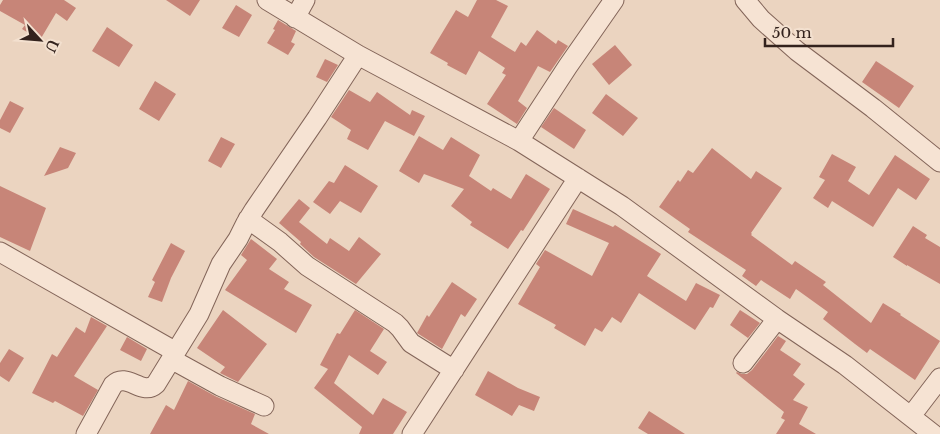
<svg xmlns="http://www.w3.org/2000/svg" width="940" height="434" viewBox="0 0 940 434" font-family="'Libre Baskerville',serif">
  <rect width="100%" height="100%" fill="#ebd4c0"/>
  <path fill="#c78578" d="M3,0H64L76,8L67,21L56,13L40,40L22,29L25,25L0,11V5Z
    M166,0H200L190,16Z
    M477,0H496L508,6L491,37L515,52L521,42L526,46L537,30L556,44L558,40L568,46L550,72L538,66L518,101L527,108L517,124L487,104L506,75L502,73L505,68L479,51L466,75L447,65L448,63L430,53L456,10L468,17Z
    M236,5L252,15L239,37L222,28Z
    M278,20L296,31L291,42L295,44L288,55L267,43L275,30L273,29Z
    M107,27L133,45L119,67L92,51Z
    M615,45L632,65L609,85L592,64Z
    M325,59L338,65L327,82L316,77Z
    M876,61L914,86L899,108L862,82Z
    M155,81L176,94L159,121L139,109Z
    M349,90L370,102L377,92L410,115L412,110L425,116L414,136L385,121L368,150L347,139L351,130L331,117Z
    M606,94L638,118L623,136L592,113Z
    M10,101L24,108L10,133L0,128V120Z
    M554,108L586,130L574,149L541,127Z
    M419,136L443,150L451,137L480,155L469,176L491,191L493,188L511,199L526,174L550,189L523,231L521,230L508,249L470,225L472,222L451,206L464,189L424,174L419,183L399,171Z
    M221,137L235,144L221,168L208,161Z
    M60,147L76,153L68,168L44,176Z
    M712,148L751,179L756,171L782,188L751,233L752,234L751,235L792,265L795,261L826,282L823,285L871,323L883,303L901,314L900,315L940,341L915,380L870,349L867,353L855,344L823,319L828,312L796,289L790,299L761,280L756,286L742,276L746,270L688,232L690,229L659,207L678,180L680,182L688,170L693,173Z
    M832,154L856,167L848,181L869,195L895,155L930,179L916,200L898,188L873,227L832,201L828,208L813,198L825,180L819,177Z
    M345,165L378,186L361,213L340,201L330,214L313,202L329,181L334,183Z
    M0,186L46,208L30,251L0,237Z
    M299,199L310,208L299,222L327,244L330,238L349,251L359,237L381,254L356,284L314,257L300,244L301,242L279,223Z
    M573,209L613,227L615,225L661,254L647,276L686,301L696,283L720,295L713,308L710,307L695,330L639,293L621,323L612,317L602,332L595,328L585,346L554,328L556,325L518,304L540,267L536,264L545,250L592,276L609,243L566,224Z
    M913,226L927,235L925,238L940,247V284L907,265V266L893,257Z
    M251,239L277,259L269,269L289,282L284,289L312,305L296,333L225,290L247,260L241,255Z
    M171,243L185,251L171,278L162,302L148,297L155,282L152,280Z
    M452,282L477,299L465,317L461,314L442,349L417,333L427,315L429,317Z
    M223,310L267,344L238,382L220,373L225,367L197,348Z
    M355,310L384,329L370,351L387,362L378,375L349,355L334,383L373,415L383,398L407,412L393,434H359L362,427L314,388L328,369L320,365L337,333L340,334Z
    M740,310L760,323L748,338L730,325Z
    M91,317L107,326L74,376L98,390L83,416L55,401L53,403L32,393L52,354L57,357L76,327L85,333Z
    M778,336L786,341L780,350L801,364L793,375L805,384L793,400L808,407L799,424L816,434H776L785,420L781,418L784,412L736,373L737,372L742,374H747L752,370Z
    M127,337L147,349L141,361L120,350Z
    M9,349L24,358L9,382L0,376V363Z
    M488,371L518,388L540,397L534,411L519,405L512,416L475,395Z
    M188,381L215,396L255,414L251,424L269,434H150L166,405L174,410Z
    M649,411L685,434H648L638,428Z"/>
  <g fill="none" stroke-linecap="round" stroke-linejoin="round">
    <g stroke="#836559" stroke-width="21">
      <path id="minor" d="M267,0L358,55L519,141L622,206L777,319L845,365L933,434
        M745,0L761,19L797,51L873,108L940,162
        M295,18L305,0
        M519,141L568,66L614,0
        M248,219L280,242L307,266L395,323L400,328L411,343L454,370
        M0,252L176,352
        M171,359L220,386L264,406
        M743,363L777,319
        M911,416L940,378
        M86,434L113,385C127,371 142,397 156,384L199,314L221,264L238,239L246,223L254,210L317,118L358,55
        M412,434L578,178"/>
    </g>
    <use href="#minor" stroke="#f6e3d3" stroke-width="19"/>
  </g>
  <g transform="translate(40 40) rotate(116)" stroke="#f3e0cf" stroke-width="4" paint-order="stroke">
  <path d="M0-4L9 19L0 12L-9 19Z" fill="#33221d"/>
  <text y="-8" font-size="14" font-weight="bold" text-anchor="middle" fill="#33221d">U</text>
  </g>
  <path d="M765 38v8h128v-8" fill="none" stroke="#33221d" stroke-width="2.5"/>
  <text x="772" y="38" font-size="15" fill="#33221d" stroke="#f3e0cf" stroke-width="4" paint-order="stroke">50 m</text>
</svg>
